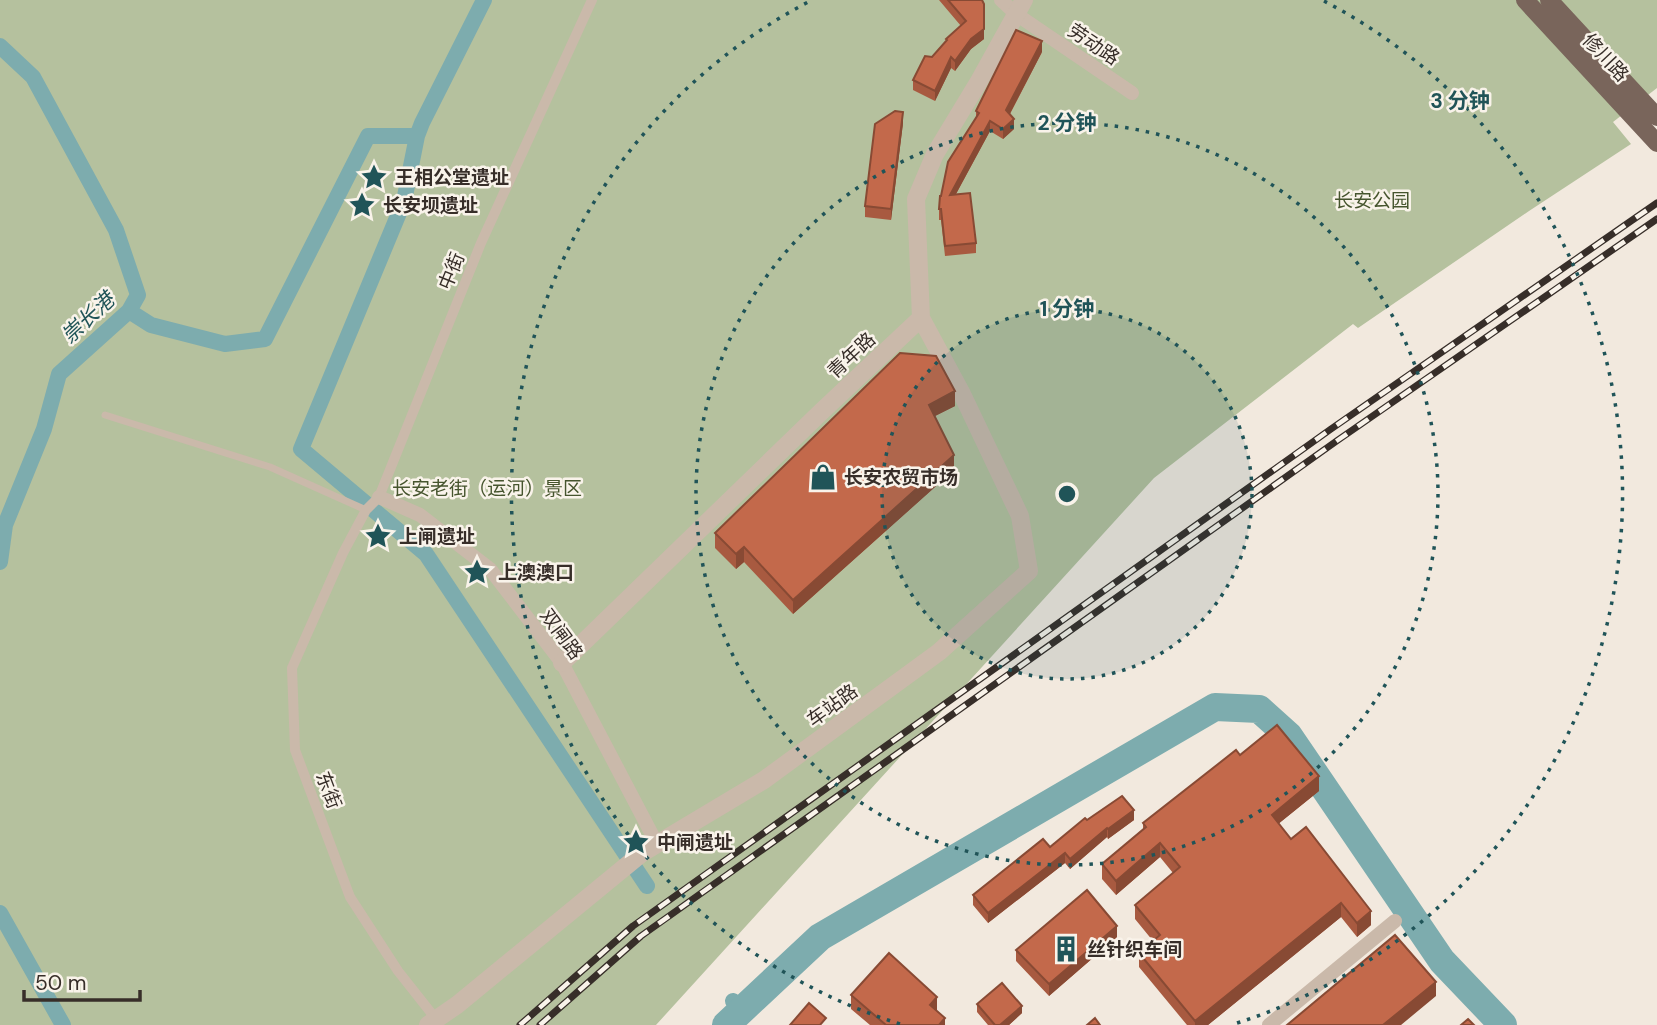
<svg xmlns="http://www.w3.org/2000/svg" width="1657" height="1025" viewBox="0 0 1657 1025" font-family="'DM Sans','Noto Sans SC',sans-serif">
  <rect width="100%" height="100%" fill="#f2e9de"/>
  <path fill="#b5c19e" d="M0,0H1657V88L1613,122L1631,144L1529,211L1358,328L1353,324L1154,478L656,1025H0Z"/>
  <g fill="none" stroke-linecap="round" stroke-linejoin="round">
    <path stroke="#7dacae" stroke-width="16" d="M484,0L422,123L417,136L404,201L301,449L426,554L647,886
      M0,46L33,77L116,230L138,295L129,311L59,374L44,429L5,525L0,562
      M129,311L151,325L225,344L265,339L368,136H417
      M0,913L63,1025
      M733,1001L741,1011"/>
    <path stroke="#7dacae" stroke-width="28" d="M726,1025L820,937L1215,707L1259,709L1289,736L1442,961L1503,1025"/>
    <path stroke="#cab9aa" stroke-width="7" d="M105,415L270,467L366,510"/>
    <path stroke="#cab9aa" stroke-width="10" d="M436,1019L398,971L350,897L295,750L292,668L343,553L366,510L379,497L481,243L592,0"/>
    <path stroke="#cab9aa" stroke-width="14" d="M1001,0L1016,14L1132,93
      M379,497L420,515L490,569L562,663L657,844
      M1269,1025L1395,921"/>
    <path stroke="#cab9aa" stroke-width="18" d="M562,663L822,411L921,318
      M428,1025L457,1005L642,853L764,780L939,652L1029,571L1020,516L962,394L921,318L916,199L935,154L978,83L1024,0"/>
    <path stroke="#79655b" stroke-width="18" d="M1525,0L1657,143
      M1549,0L1657,117"/>
    <g stroke="#372e29" stroke-width="7">
      <path id="rail" d="M520,1025L633,926L1331,429L1657,203
        M540,1025L641,936L1338,440L1657,219"/>
    </g>
    <use href="#rail" stroke="#f9f3ea" stroke-width="4.5" stroke-dasharray="13" stroke-linecap="butt"/>
  </g>
  <path fill="#a85a40" d="M939,0H982L984,39L971,49L955,71L951,68L935,101L913,90V80L946,41V39L961,26Z
    M1042,52L1010,114L1014,129L1003,139L990,131L956,194L976,243V253L945,256L941,220H939V209L941,196L976,117V111Z
    M903,123L891,220L865,217V206Z
    M900,353L955,406L935,416L954,470L793,614L744,562L736,569L715,548V533Z
    M1319,791L1278,824L1291,839L1371,925L1357,937L1341,917L1208,1025H1187L1139,967V953L1153,941L1135,919V905L1173,873L1160,857L1116,895L1102,879V864L1143,829V823Z
    M1087,820H1134L1108,839L1107,837L1070,869L1065,863L988,923L973,905V895L1050,847Z
    M1117,937L1049,996L1016,961V950Z
    M851,995L937,1011L945,1025H870L851,1009Z
    M977,1004L1022,1013L1009,1025H988L977,1012Z"/>
  <path fill="#884a34" d="M984,4V39L971,49L955,71V61Z
    M1042,41V52L1006,121V110Z
    M951,57V68L935,101V91Z
    M903,112V123L891,220V209Z
    M1014,119V129L1003,139V129Z
    M990,121V131L950,205V195Z
    M955,391V406L929,419V405Z
    M954,455V470L793,614V600Z
    M744,547V562L736,569V554Z
    M1319,776V791L1272,829V815Z
    M1134,810V820L1108,839V829Z
    M1107,828V837L1070,869V859Z
    M1160,843V857L1116,895V881Z
    M1065,853V863L988,923V913Z
    M1341,903V917L1208,1025H1195V1021Z
    M1371,911V925L1357,937V923Z
    M1117,926V937L1049,996V984Z
    M1436,982V996L1401,1025H1383Z
    M937,997V1011L930,1005Z
    M1022,1006V1013L1009,1025H1000Z
    M945,1018V1025H939Z"/>
  <path fill="#c3694b" stroke="#884a34" stroke-width="2" d="M948,0H982L984,4V29L971,39L955,61L951,57L935,91L913,80L925,56L932,57L947,40L946,39L966,21Z
    M1016,30L1042,41L1006,110L1014,119L1003,129L990,121L950,195L970,193L976,243L945,246L941,209H939L940,196H941L948,162L979,113L976,111Z
    M895,111L903,112L891,209L865,206L875,124Z
    M900,353L936,356L955,391L929,405L954,455L793,600L744,547L736,554L715,533Z
    M1277,725L1319,776L1272,815L1291,839L1306,827L1371,911L1357,923L1341,903L1195,1021L1139,953L1160,935L1135,905L1180,867L1160,843L1116,881L1102,864L1146,827L1143,823L1236,750L1240,755Z
    M1122,796L1134,810L1108,829L1107,828L1070,859L1065,853L988,913L973,895L1043,839L1050,847L1085,818L1087,820Z
    M1087,890L1117,926L1049,984L1016,950Z
    M1395,935L1436,982L1383,1025H1287Z
    M889,953L937,997L930,1005L945,1018L939,1025H886L851,995Z
    M1002,983L1022,1006L1000,1025H995L977,1004Z
    M809,1003L826,1018L820,1025H790Z
    M1095,1018L1100,1025H1087Z
    M1468,1019L1474,1025H1461Z"/>
  <circle cx="1067" cy="494" r="185" fill="#205458" fill-opacity=".12"/>
  <g fill="none" stroke="#205458" stroke-width="3.5" stroke-dasharray="3.5 7">
    <circle cx="1067" cy="494" r="185"/>
    <circle cx="1067" cy="494" r="371"/>
    <path d="M900 1024A556 556 0 0 1 810 1M1324 1A556 556 0 0 1 1234 1024"/>
  </g>
  <defs>
    <g id="sight-bare" transform="scale(2.1)"><path d="M0-6L1.8-2.2L6-1.7L2.9 1.2L3.7 5.4L0 3.3L-3.7 5.4L-2.9 1.2L-6-1.7L-1.8-2.2Z" fill="#205458" stroke="#f9f3ea" stroke-width="2.5" paint-order="stroke"/></g>
    <g id="shop-bare" transform="scale(2.1)"><path d="M-5-2.5h2.3a2.7 3.5 0 0 1 5.4 0H5L5.5 6h-11ZM-1.5-2.5h3a1.5 2.3 0 0 0-3 0Z" fill="#205458" stroke="#f9f3ea" stroke-width="2.5" paint-order="stroke"/></g>
    <g id="building-bare" transform="scale(2.1)"><path d="M-4-6H4V6H1V3H-1V6H-4ZM-2.5-4.3h1.7v1.8h-1.7ZM.8-4.3h1.7v1.8H.8ZM-2.5-1h1.7V.8h-1.7ZM.8-1h1.7V.8H.8Z" fill="#205458" stroke="#f9f3ea" stroke-width="2.5" paint-order="stroke"/></g>
  </defs>
  <g fill-rule="evenodd">
    <use href="#sight-bare" x="374" y="177"/>
    <use href="#sight-bare" x="362" y="205"/>
    <use href="#shop-bare" x="823" y="477"/>
    <use href="#sight-bare" x="378" y="536"/>
    <use href="#sight-bare" x="477" y="572"/>
    <use href="#sight-bare" x="636" y="842"/>
    <use href="#building-bare" x="1066" y="949"/>
  </g>
  <g text-anchor="middle" stroke-width="5" stroke-linejoin="round" paint-order="stroke">
    <g font-size="19" fill="#372e29" stroke="#f9f3ea">
      <text transform="translate(1094 44) rotate(34)" y="7">劳动路</text>
      <text transform="translate(1606 57) rotate(47)" y="7">修川路</text>
      <text transform="translate(451 271) rotate(-68)" y="7">中街</text>
      <text transform="translate(851 355) rotate(-43)" y="7">青年路</text>
      <text transform="translate(562 634) rotate(54)" y="7">双闸路</text>
      <text transform="translate(832 705) rotate(-36)" y="7">车站路</text>
      <text transform="translate(329 790) rotate(69)" y="7">东街</text>
    </g>
    <g font-size="19" font-weight="bold" fill="#372e29" stroke="#f9f3ea" text-anchor="start">
      <text x="395" y="184">王相公堂遗址</text>
      <text x="383" y="212">长安坝遗址</text>
      <text x="844" y="484">长安农贸市场</text>
      <text x="399" y="543">上闸遗址</text>
      <text x="498" y="579">上澳澳口</text>
      <text x="657" y="849">中闸遗址</text>
      <text x="1087" y="956">丝针织车间</text>
    </g>
    <g font-size="19" fill="#46552e" stroke="#f9f3ea">
      <text x="1372" y="207">长安公园</text>
      <text x="487" y="495">长安老街（运河）景区</text>
    </g>
    <g font-size="21" font-style="italic" fill="#205458" stroke="#f9f3ea">
      <text transform="translate(88 318) rotate(-43)" y="7">崇长港</text>
    </g>
  </g>
  <circle cx="1067" cy="494" r="10" fill="#205458" stroke="#f9f3ea" stroke-width="3.5"/>
  <g font-size="21" text-anchor="middle" font-weight="bold" fill="#205458" stroke="#f9f3ea" stroke-width="5" stroke-linejoin="round" paint-order="stroke">
    <text x="1460" y="108">3 分钟</text>
    <text x="1067" y="130">2 分钟</text>
    <text x="1067" y="316">1 分钟</text>
  </g>
  <path d="M24 990v10h116v-10" fill="none" stroke="#372e29" stroke-width="3.5"/>
  <text x="35" y="990" font-size="21" fill="#372e29" stroke="#f9f3ea" stroke-width="5" paint-order="stroke">50 m</text>
</svg>
